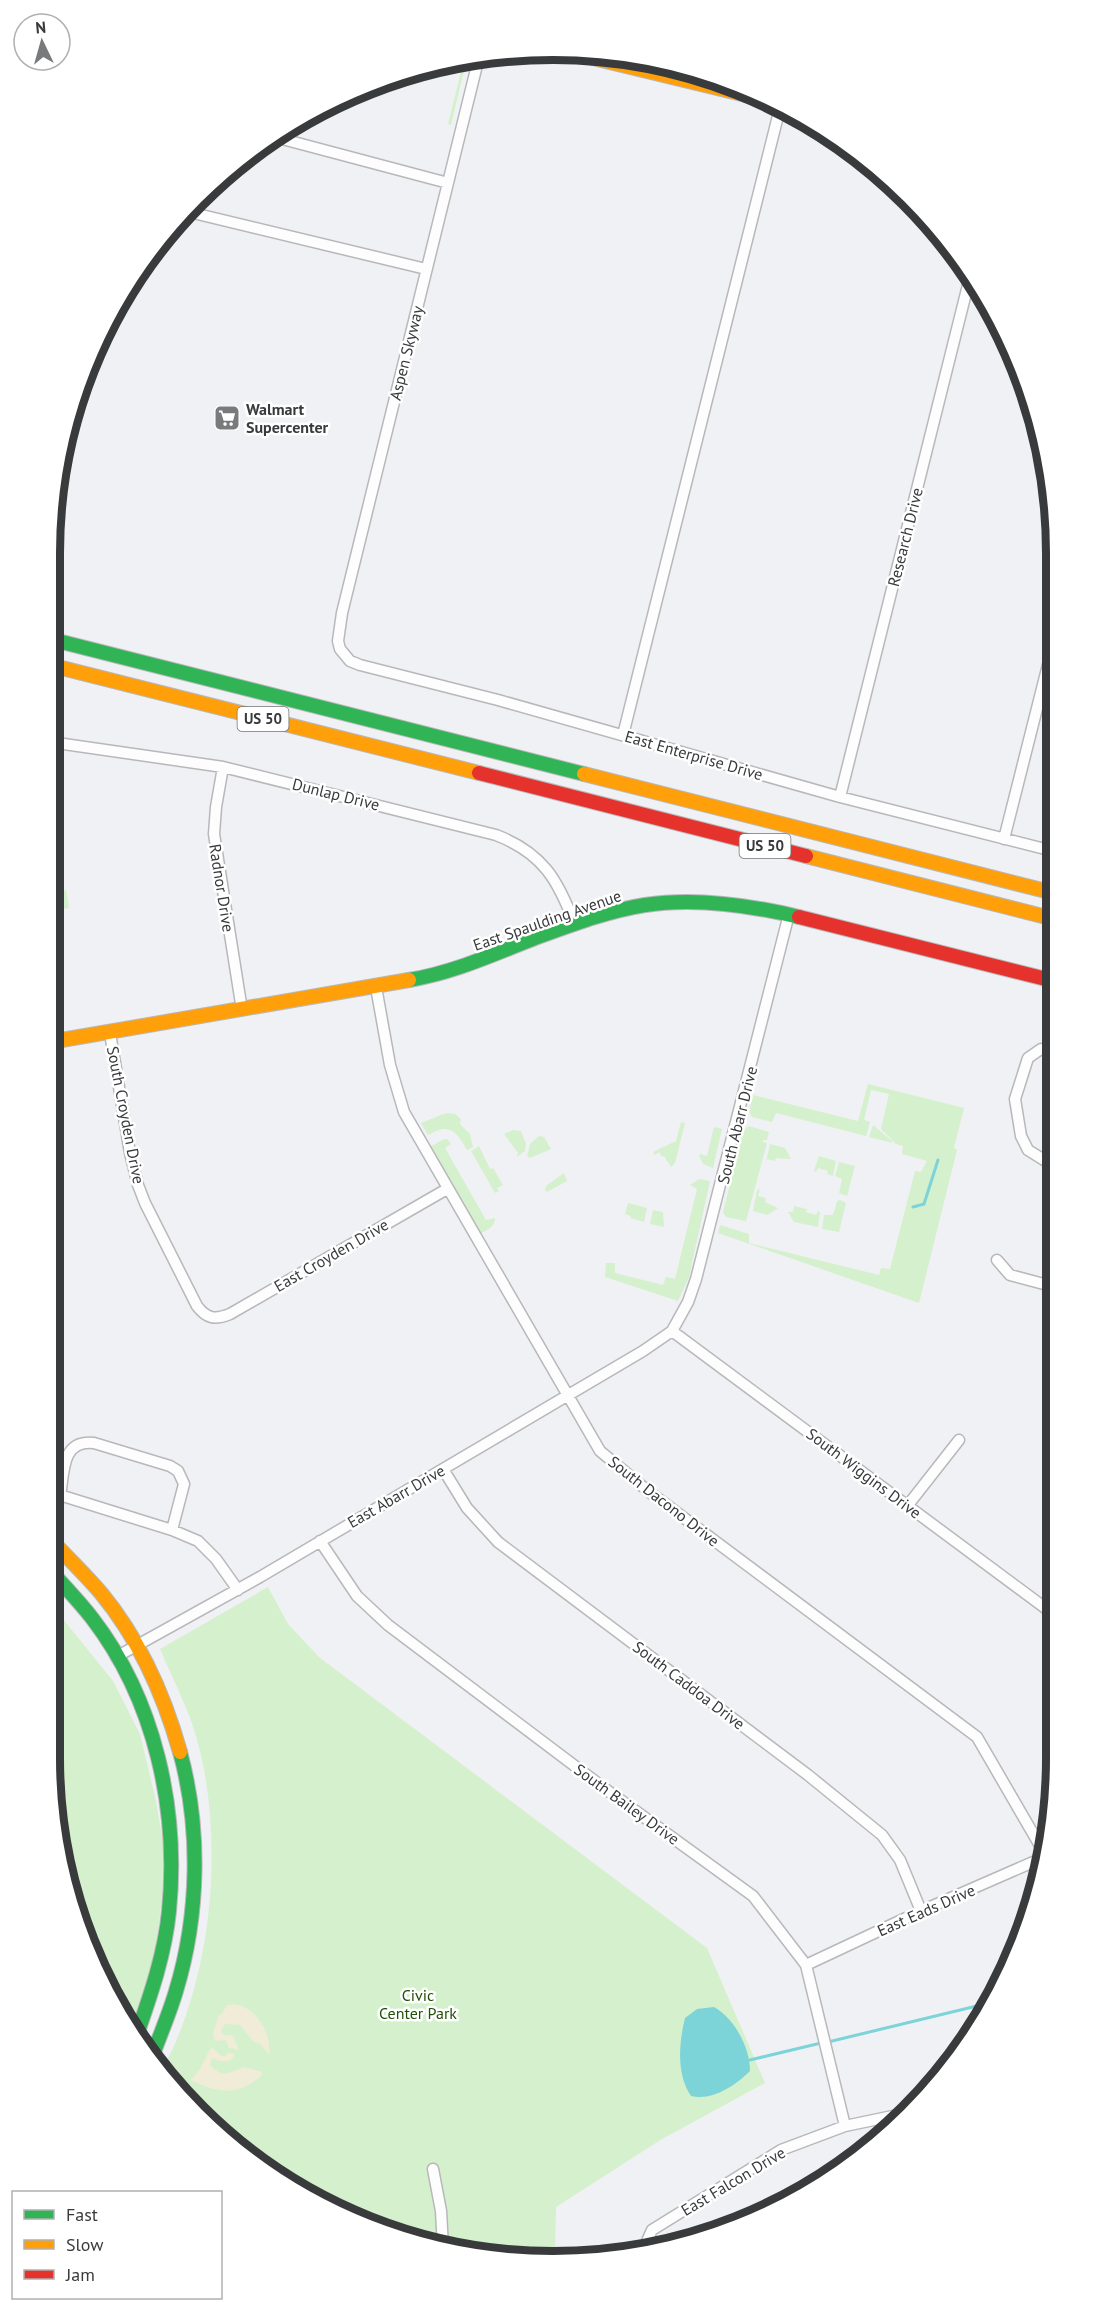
<svg xmlns="http://www.w3.org/2000/svg" width="1106" height="2311" viewBox="0 0 1106 2311" font-family="'PT Sans',sans-serif">
  <rect width="100%" height="100%" fill="#f0f1f4"/>
  <path fill="#d5f0cd" d="M467,58L451,125L448,124L463,64L462,62L453,60Z
    M66,890L69,908L50,911V893Z
    M868,1084L964,1108L954,1148L957,1150L919,1303L718,1233L720,1225L749,1234V1243L879,1275L881,1268L890,1269L915,1171L921,1172L927,1161L902,1154L903,1146L896,1144L881,1129L889,1094L871,1090L864,1120L870,1122L866,1136L776,1113L772,1122L752,1117L749,1112L753,1095L858,1121Z
    M446,1113L455,1114L461,1119L460,1124L470,1134L473,1147L467,1150C456,1131 450,1122 428,1135L421,1123Z
    M681,1122L685,1123L675,1163L671,1167L664,1156L662,1157L659,1152L655,1155L653,1152L676,1141Z
    M873,1125L892,1141L893,1143L869,1137Z
    M749,1126L769,1132L767,1140H763V1142L767,1143L746,1221L726,1217L723,1212L744,1129Z
    M714,1127L722,1129L713,1168L703,1164L699,1156L700,1154L707,1156Z
    M513,1130L521,1131L526,1144L525,1151L517,1157L518,1153L504,1134Z
    M539,1136L544,1137L551,1149L530,1158L527,1156L530,1144Z
    M447,1139L451,1144L445,1148L486,1220L495,1218C495,1227 487,1230 480,1234L430,1147L442,1140Z
    M770,1144L785,1148L791,1159L776,1158L775,1161L767,1159L765,1166Z
    M479,1146L490,1169L493,1168L503,1185L497,1188L499,1191L495,1193L471,1151Z
    M819,1156L836,1161L833,1176L827,1174L828,1171L818,1168L816,1172L814,1171Z
    M839,1162L855,1166L847,1196L839,1193L842,1179L835,1176Z
    M564,1173L567,1181L547,1192L545,1190L546,1186Z
    M699,1179L710,1181L689,1277L678,1301L605,1277L606,1263H615V1273L663,1285L666,1277L675,1279L697,1189L690,1185Z
    M760,1189L758,1196L766,1198L765,1202L778,1208L767,1215L753,1211L757,1190Z
    M840,1200L846,1203L839,1232L822,1229L824,1215H833L837,1201Z
    M628,1203L647,1208L644,1222L630,1218L631,1216L625,1214Z
    M794,1206L807,1209L806,1212L816,1215L818,1211L820,1212L818,1227L794,1222L788,1212H793Z
    M653,1210L663,1212L664,1227L650,1224Z
    M268,1587L288,1624L320,1658L707,1948L765,2083L662,2139L556,2207L555,2255L454,2252L301,2194L221,2137L161,2072C211,1982 224,1851 200,1751C192,1715 174,1682 160,1649Z
    M50,1603L113,1681L140,1734L156,1801L164,1849L162,1896L153,1977L135,2029L76,1920L50,1758Z"/>
  <path fill="#f1ecd8" d="M227,2005C231,2005 234,2004 237,2005C257,2008 272,2035 269,2054L260,2044L253,2041L240,2025L225,2024L221,2031L224,2035L233,2036L239,2050L229,2048L226,2040L215,2041L213,2034L219,2015L222,2014Z
    M213,2048L221,2056H225L228,2053L235,2054C230,2064 221,2062 212,2058L210,2065C225,2080 228,2072 245,2067L262,2072V2075C238,2097 217,2093 191,2080L200,2069L210,2049Z"/>
  <path fill="#7cd4d8" d="M714,2007C734,2018 750,2047 750,2071C735,2086 712,2101 691,2096C676,2074 679,2042 685,2018L697,2009Z"/>
  <g fill="none" stroke-linecap="round" stroke-linejoin="round">
    <path stroke="#7cd4d8" stroke-width="3" d="M913,1207L924,1204L938,1160
      M828,2042L985,2004
      M750,2060L821,2043"/>
    <g stroke="#b8b8ba" stroke-width="13">
      <path id="street" d="M479,57L342,613L338,641L340,649L350,661L360,665L498,700L840,797L1053,851
        M271,136L448,183
        M185,211L426,269
        M623,735L780,108
        M50,742L223,767L496,835C543,853 558,880 575,925
        M223,767L216,807L214,834L242,1010
        M840,797L970,277
        M1004,839L1053,645
        M376,987L390,1065L404,1112L600,1451L648,1491L977,1737L1046,1856
        M110,1033L130,1153L138,1185L145,1203L197,1306C207,1319 215,1320 230,1314L447,1189
        M1054,1052L1041,1049L1028,1058L1015,1099L1021,1136L1028,1150L1044,1160L1054,1163
        M997,1260L1010,1275L1055,1287
        M672,1331L1056,1616
        M443,1469L467,1508L498,1542L808,1775L882,1835L900,1860L921,1911
        M50,1492L172,1530L198,1541L216,1559L238,1590
        M60,1497C64,1473 61,1439 94,1443L170,1466L178,1471L184,1484L172,1530
        M908,1505L959,1440
        M320,1541L357,1596L388,1625L608,1791L753,1896L806,1965L845,2126
        M116,1657L260,1577L643,1351L672,1331L688,1302L696,1279L789,914
        M806,1965L921,1911L1047,1856
        M433,2169L441,2211L443,2247
        M643,2250L652,2230L781,2150L845,2126L907,2113"/>
    </g>
    <g stroke="#b8b8ba" stroke-width="16">
      <path id="fast" d="M50,639L584,774
        M409,980C453,973 494,954 535,938C571,925 607,911 645,905C696,897 749,905 799,917
        M50,1570C64,1586 79,1601 92,1618C155,1700 179,1809 169,1911C165,1953 151,1994 137,2034
        M151,2060C159,2037 169,2015 176,1991C199,1915 201,1829 180,1752"/>
    </g>
    <g stroke="#b8b8ba" stroke-width="16">
      <path id="slow" d="M564,51L767,100
        M50,665L479,773
        M584,774L1054,893
        M806,856L1054,919
        M50,1042L409,980
        M50,1539C67,1557 85,1574 101,1593C139,1639 164,1695 180,1752"/>
    </g>
    <g stroke="#b8b8ba" stroke-width="16">
      <path id="jam" d="M479,773L806,856
        M799,917L1054,981"/>
    </g>
    <use href="#street" stroke="#fdfdfd" stroke-width="10"/>
    <use href="#fast" stroke="#30b455" stroke-width="14"/>
    <use href="#slow" stroke="#ff9f0a" stroke-width="14"/>
    <use href="#jam" stroke="#e5322d" stroke-width="14"/>
  </g>
  <defs>
    <g id="supermarket-square" transform="scale(1.35)"><rect x="-9" y="-9" width="18" height="18" rx="4" fill="#797a7c" stroke="#fff"/><path d="M-6-5.5h2.5l.6 2H6L4.5 2H-2.5L-4.4-4H-6ZM-1.5 3.2a1.3 1.3 0 1 0 .1 0ZM3 3.2a1.3 1.3 0 1 0 .1 0Z" fill="#fff"/></g>
  </defs>
  <g fill-rule="evenodd">
    <use href="#supermarket-square" x="227" y="418"/>
  </g>
  <g text-anchor="middle" stroke-width="5" stroke-linejoin="round" paint-order="stroke">
    <g fill="#fff" stroke="#747576" stroke-width="1.5">
      <rect x="237.5" y="707" width="51" height="24" rx="4.5"/>
      <rect x="739.5" y="834" width="51" height="24" rx="4.5"/>
    </g>
    <g font-size="15" font-weight="bold" fill="#393a3c">
      <text x="263" y="724">US 50</text>
      <text x="765" y="851">US 50</text>
    </g>
    <g font-size="16" fill="#393a3c" stroke="#fff">
      <text transform="translate(406 353) rotate(-76)" y="6">Aspen Skyway</text>
      <text transform="translate(905 537) rotate(-76)" y="6">Research Drive</text>
      <text transform="translate(694 755) rotate(16)" y="6">East Enterprise Drive</text>
      <text transform="translate(336 794) rotate(14)" y="6">Dunlap Drive</text>
      <text transform="translate(222 888) rotate(81)" y="6">Radnor Drive</text>
      <text transform="translate(547 920) rotate(-19)" y="6">East Spaulding Avenue</text>
      <text transform="translate(126 1115) rotate(79)" y="6">South Croyden Drive</text>
      <text transform="translate(737 1125) rotate(-76)" y="6">South Abarr Drive</text>
      <text transform="translate(331 1255) rotate(-30)" y="6">East Croyden Drive</text>
      <text transform="translate(864 1473) rotate(37)" y="6">South Wiggins Drive</text>
      <text transform="translate(396 1496) rotate(-30)" y="6">East Abarr Drive</text>
      <text transform="translate(664 1501) rotate(38)" y="6">South Dacono Drive</text>
      <text transform="translate(689 1685) rotate(37)" y="6">South Caddoa Drive</text>
      <text transform="translate(627 1804) rotate(36)" y="6">South Bailey Drive</text>
      <text transform="translate(926 1910) rotate(-24)" y="6">East Eads Drive</text>
      <text transform="translate(733 2181) rotate(-31)" y="6">East Falcon Drive</text>
    </g>
    <g font-size="16" font-weight="bold" fill="#393a3c" stroke="#fff" text-anchor="start">
      <text x="246" y="415">Walmart<tspan x="246" dy="18">Supercenter</tspan></text>
    </g>
    <g font-size="16" fill="#225007" stroke="#fff">
      <text x="418" y="2001">Civic<tspan x="418" dy="18">Center Park</tspan></text>
    </g>
  </g>
  <path d="M0 0H1106V2311H0ZM553 60H553A493 493 0 0 1 1046 553V1758A493 493 0 0 1 553 2251H553A493 493 0 0 1 60 1758V553A493 493 0 0 1 553 60Z" fill="#fff" fill-rule="evenodd"/>
  <path fill="none" stroke="#393a3c" stroke-width="8" d="M553 60H553A493 493 0 0 1 1046 553V1758A493 493 0 0 1 553 2251H553A493 493 0 0 1 60 1758V553A493 493 0 0 1 553 60Z"/>
  <rect x="12" y="2191" width="210" height="108" fill="#ffffff" stroke="#b0b0b1" stroke-width="1.5"/>
  <rect x="24" y="2210" width="30" height="9" fill="#30b455" stroke="#b0b0b1" stroke-width="1.5"/>
  <text x="66" y="2221" font-size="18" fill="#393a3c">Fast</text>
  <rect x="24" y="2240" width="30" height="9" fill="#ff9f0a" stroke="#b0b0b1" stroke-width="1.5"/>
  <text x="66" y="2251" font-size="18" fill="#393a3c">Slow</text>
  <rect x="24" y="2270" width="30" height="9" fill="#e5322d" stroke="#b0b0b1" stroke-width="1.5"/>
  <text x="66" y="2281" font-size="18" fill="#393a3c">Jam</text>
  <g transform="translate(42 42) rotate(355)"><circle r="28" fill="#ffffff" stroke="#b0b0b1" stroke-width="1.5"/>
  <path d="M0-4.5L10 22L0 15L-10 22Z" fill="#797a7c"/>
  <text y="-9" font-size="16" font-weight="bold" text-anchor="middle" fill="#393a3c">N</text>
  </g>
</svg>
